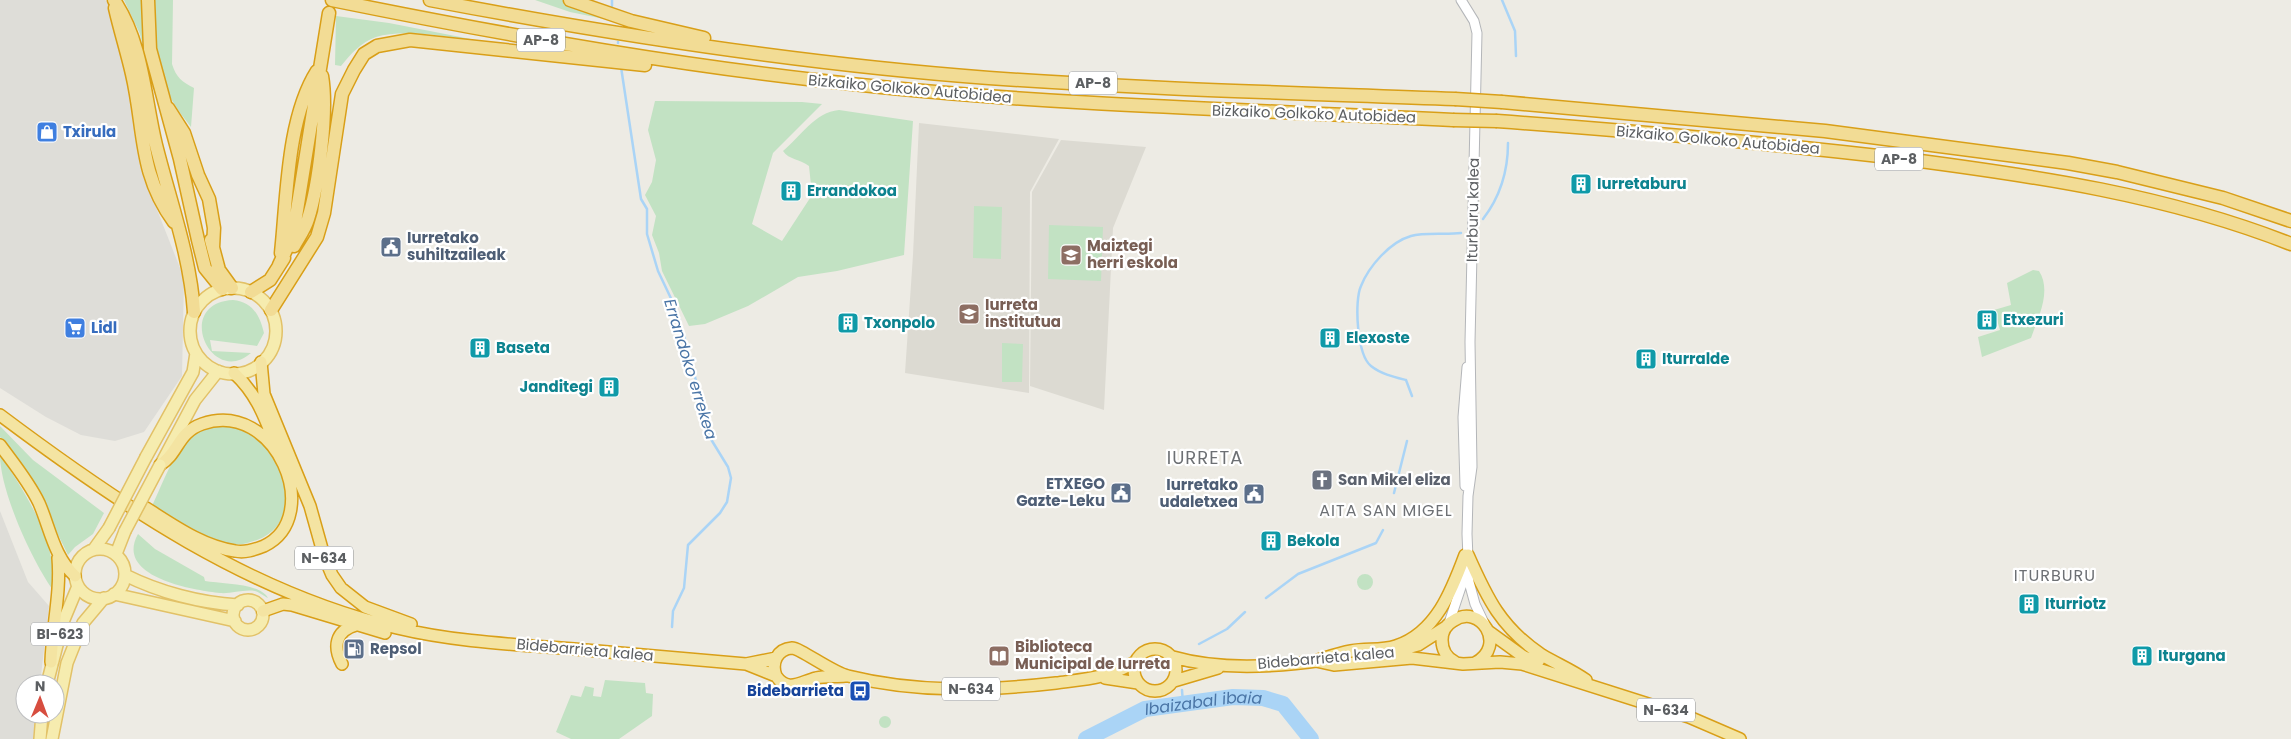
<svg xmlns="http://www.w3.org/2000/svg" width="2291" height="739" viewBox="0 0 2291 739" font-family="Poppins,sans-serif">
  <rect width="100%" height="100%" fill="#edebe4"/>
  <path fill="#deddd8" d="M0,0H105L110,4L124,64L148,187L184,278L182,376L144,432L115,441L81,435L46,417L0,388Z
    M0,511L28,582L49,606L40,684H25V714H37L34,739H0Z"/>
  <path fill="#dcdad2" d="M919,123L1059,139L1030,192L1029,393L905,373L913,255Z
    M1061,140L1146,147L1113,228L1104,410L1030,386L1032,192Z"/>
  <path fill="#c2e2c3" d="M124,0H143L144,35L150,76L140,34Z
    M155,0H173L172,64C176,77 182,82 194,88L191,127C185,119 178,111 173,102C156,72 155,34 155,0Z
    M535,0H562L619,22L570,12Z
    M336,16L389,23L511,47C476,42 410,26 376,37C361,42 351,54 341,66L335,65Z
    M655,101L802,102L822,104L773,153L752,224L782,241L812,195L809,166C800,159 789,160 783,151C800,137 815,112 839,110L913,121L904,255L837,271L798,277L748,306L705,324L689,326L662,271L659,253L652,235L656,216L645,195L652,182L656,160L648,130Z
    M974,206L1002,207L1001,259L973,258Z
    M1049,225L1103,227L1101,281L1048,279Z
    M2033,270L2039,271C2052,291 2038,318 2031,338L1982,357L1978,337L2000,330L1994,310L2011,305L2007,283Z
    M233,300C253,302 260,316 264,333L257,346L210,340L212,351L251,353C211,388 173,303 233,300Z
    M1002,343L1023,344L1022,382H1002Z
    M220,425C235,427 252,430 262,441C287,469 301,524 257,540C248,543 240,546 231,544C203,539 176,519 152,506C160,489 178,444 191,433C198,427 211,426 220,425Z
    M0,426L33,460L104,513L93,534L75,547L68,555L30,477L0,437Z
    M0,455C26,493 58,543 53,590C32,561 0,491 0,455Z
    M138,534L155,549L204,577L205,581C222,584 260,583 268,598C264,596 259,592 255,591C244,589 231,594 220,593C193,590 114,577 138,534Z
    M1357 582a8 8 0 1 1 16 0a8 8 0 1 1-16 0Z
    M605,680L645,683L646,693L653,694L652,716L619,739H571L556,732L571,695L581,697L585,686L594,688L593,696L601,697Z
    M879 722a6 6 0 1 1 12 0a6 6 0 1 1-12 0Z"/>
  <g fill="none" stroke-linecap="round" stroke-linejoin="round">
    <path stroke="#aad4f6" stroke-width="2.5" d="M612,0V6
      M1502,0L1515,31L1516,56
      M618,42V43
      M621,67L641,199L647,209V234L658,271L676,309L690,356L709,436L728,467L731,478L727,502L720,513L688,545L684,588L673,611L672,627
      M1483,219C1500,197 1508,171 1508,143
      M1412,396L1406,380C1394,377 1381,374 1371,366C1357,355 1354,301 1361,286C1369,266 1390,242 1411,236C1424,232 1447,235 1461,233
      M1394,493L1407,441
      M1266,598L1298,574L1376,543L1383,530
      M1199,644L1227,629L1245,612
      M1182,690L1183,704"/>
    <path stroke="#aad4f6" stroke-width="16" id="s1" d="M1086,739L1145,709L1233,697L1263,698L1283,704L1311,739"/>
    <g stroke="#b4b6b9" stroke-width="11">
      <path id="tertiary" d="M1461,0L1474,21L1477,33L1470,342L1472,467L1468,496L1467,534L1469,582L1475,604L1485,625
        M1465,486L1463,417L1467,367
        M1449,623L1462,584L1464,566"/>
    </g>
    <g stroke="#e2c167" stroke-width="14">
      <path id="primary" d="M190 331a43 43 0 1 1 86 0a43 43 0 1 1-86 0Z
        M146,457L193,372L196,353
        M162,462L195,400L218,371
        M75 574a25 25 0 1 1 50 0a25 25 0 1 1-50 0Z
        M94,549L109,528
        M116,554L125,531
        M125,575C159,592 200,603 238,605
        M114,594L235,621
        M233 615a15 15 0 1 1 30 0a15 15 0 1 1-30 0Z
        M47,684L63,622L78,586
        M40,739L42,714
        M52,739L67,663L83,623L104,598"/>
    </g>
    <g stroke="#d99f18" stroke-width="14">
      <path id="trunk" d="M261,362L264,394L310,506L324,556L332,575L341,588L365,607L411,624
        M234,373C257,394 265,418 276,446
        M0,415C120,505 249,593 397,628C451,641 506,644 561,648C623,653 685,659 746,664L776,676
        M0,445C14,464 29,482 39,503C50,528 54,557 75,576
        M146,508C173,525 202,546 235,551C245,553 254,550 264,546C325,517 276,398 202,424C177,433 179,453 160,465
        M1468,555C1487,598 1501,628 1542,655C1557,664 1572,670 1586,680
        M263,611L283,604L292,605L385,633
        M1488,631L1524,657L1538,662
        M1134 670a21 21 0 1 1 42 0a21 21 0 1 1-42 0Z
        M1386,654L1418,645L1446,627
        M1173,657C1218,670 1276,667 1323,660
        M1318,660C1328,657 1340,653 1351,651C1366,648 1381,651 1396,646C1436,633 1452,590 1465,555
        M1316,661L1334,665L1412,658L1463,664L1500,662L1522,664L1689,717L1740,739
        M51,662C52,627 61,593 58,558
        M1455,662C1447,658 1442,650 1442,640C1442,632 1446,625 1453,621C1480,602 1508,646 1475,663
        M342,664C333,647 335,631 356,625
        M746,664L776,658
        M845,676C836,677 826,676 816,678C800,682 788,693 776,676C771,663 777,649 792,648C800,648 833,673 848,676C916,693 987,691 1056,683C1086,679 1109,678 1135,662
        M1105,678L1138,683
        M1174,681L1218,668"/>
    </g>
    <g stroke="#d99f18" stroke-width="15">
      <path id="motorway" d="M114,0C143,44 144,95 156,145C170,201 190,255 194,312
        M148,0L150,49L180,159L198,240L205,268L222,289
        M332,0C514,37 696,69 881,87C1071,106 1262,110 1453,120
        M430,0C614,35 801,64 989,78C1144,89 1300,93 1455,99
        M570,0L631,21L704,38
        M115,8C120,30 127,52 132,74C145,129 138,173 174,222
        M1502,102L1825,131L2068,163L2117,172L2223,198L2291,221
        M168,108L184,133L198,175L209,199L214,228L213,248
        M1497,121C1633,131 1769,143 1905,159C2036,176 2167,195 2291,244
        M211,240L219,270L232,288
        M294,246C299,237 305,229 308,219C319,184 328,111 322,76
        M281,253C287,197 287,118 317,71
        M279,265L293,235L329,13
        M251,292L270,280L284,258
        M271,310L317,237L324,213L342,94L354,70L364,54L377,46L410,40L645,65"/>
    </g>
    <use href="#tertiary" stroke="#fff" stroke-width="9"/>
    <use href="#primary" stroke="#f6ecaf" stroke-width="11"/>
    <use href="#trunk" stroke="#f4e4a2" stroke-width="11"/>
    <use href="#motorway" stroke="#f2dc95" stroke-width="12"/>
    <g stroke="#e2c167" stroke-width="14" stroke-linecap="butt">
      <path id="primary-bridge" d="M109,528L146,457
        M125,531L160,465"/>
    </g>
    <g stroke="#d99f18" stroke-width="15" stroke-linecap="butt">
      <path id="motorway-bridge" d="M1455,99L1502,102
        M1453,120L1497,121"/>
    </g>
    <use href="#primary-bridge" stroke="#f6ecaf" stroke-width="11"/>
    <use href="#motorway-bridge" stroke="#f2dc95" stroke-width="12"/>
  </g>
  <defs>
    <g id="shop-square" transform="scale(1.125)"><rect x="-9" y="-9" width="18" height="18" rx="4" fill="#3f7fe0" stroke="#fff"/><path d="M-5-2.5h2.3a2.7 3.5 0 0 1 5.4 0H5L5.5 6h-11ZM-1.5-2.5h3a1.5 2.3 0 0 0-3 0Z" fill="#fff"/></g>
    <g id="building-square" transform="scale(1.125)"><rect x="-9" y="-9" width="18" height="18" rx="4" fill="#0f9aa8" stroke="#fff"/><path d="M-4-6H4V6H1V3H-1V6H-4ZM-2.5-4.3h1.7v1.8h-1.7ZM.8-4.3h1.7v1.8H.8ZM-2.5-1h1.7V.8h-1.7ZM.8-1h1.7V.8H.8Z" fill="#fff"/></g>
    <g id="civic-square" transform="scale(1.125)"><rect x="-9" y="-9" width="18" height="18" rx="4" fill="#5c6f8a" stroke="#fff"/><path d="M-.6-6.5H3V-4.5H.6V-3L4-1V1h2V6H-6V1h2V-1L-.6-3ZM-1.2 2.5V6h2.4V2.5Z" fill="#fff"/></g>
    <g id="school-square" transform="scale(1.125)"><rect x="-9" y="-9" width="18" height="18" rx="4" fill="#8d6e63" stroke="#fff"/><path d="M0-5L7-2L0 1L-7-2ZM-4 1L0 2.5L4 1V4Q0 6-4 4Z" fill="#fff"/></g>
    <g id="supermarket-square" transform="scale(1.125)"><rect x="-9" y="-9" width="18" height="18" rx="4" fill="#3f7fe0" stroke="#fff"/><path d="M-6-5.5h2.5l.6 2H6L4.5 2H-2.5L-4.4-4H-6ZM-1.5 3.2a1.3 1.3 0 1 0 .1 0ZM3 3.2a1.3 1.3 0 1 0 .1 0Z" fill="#fff"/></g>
    <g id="church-square" transform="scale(1.125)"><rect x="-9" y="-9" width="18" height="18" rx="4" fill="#6b7280" stroke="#fff"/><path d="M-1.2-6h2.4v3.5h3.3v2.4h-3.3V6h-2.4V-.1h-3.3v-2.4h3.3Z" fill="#fff"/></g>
    <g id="fuel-square" transform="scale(1.125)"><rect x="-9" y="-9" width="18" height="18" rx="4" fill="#5c6f8a" stroke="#fff"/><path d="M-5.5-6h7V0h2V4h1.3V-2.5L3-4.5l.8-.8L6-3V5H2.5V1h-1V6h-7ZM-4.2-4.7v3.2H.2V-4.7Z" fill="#fff"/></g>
    <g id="library-square" transform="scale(1.125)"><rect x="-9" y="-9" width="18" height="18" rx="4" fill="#8d6e63" stroke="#fff"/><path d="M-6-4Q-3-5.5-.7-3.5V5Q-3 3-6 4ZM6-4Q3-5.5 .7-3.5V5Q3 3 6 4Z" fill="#fff"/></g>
    <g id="bus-square" transform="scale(1.125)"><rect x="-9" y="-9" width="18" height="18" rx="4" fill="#1a4fb4" stroke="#fff"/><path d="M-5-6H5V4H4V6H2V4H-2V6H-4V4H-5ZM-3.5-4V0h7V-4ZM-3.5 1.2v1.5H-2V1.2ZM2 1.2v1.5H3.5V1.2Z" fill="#fff"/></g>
  </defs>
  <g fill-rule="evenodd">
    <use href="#shop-square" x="47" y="132"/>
    <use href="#building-square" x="1581" y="184"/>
    <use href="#building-square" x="791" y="191"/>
    <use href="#civic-square" x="391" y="247"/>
    <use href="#school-square" x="1071" y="255"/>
    <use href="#school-square" x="969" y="314"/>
    <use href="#building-square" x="1987" y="320"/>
    <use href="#building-square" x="848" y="323"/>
    <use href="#supermarket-square" x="75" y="328"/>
    <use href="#building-square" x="1330" y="338"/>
    <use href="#building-square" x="480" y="348"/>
    <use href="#building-square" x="1646" y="359"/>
    <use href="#building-square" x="609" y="387"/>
    <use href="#church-square" x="1322" y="480"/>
    <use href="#civic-square" x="1121" y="493"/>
    <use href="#civic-square" x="1254" y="494"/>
    <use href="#building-square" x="1271" y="541"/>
    <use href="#building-square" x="2029" y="604"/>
    <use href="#fuel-square" x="354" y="649"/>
    <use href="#library-square" x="999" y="656"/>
    <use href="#building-square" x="2142" y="656"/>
    <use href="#bus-square" x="860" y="691"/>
  </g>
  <g text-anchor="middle" stroke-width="4.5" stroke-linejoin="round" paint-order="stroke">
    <g fill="#fff" stroke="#8d8f91" stroke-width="1">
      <rect x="517" y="28.5" width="48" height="23" rx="4"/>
      <rect x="1069" y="71.5" width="48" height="23" rx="4"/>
      <rect x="1875" y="147.5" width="48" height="23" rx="4"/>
      <rect x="295" y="546.5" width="58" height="23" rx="4"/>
      <rect x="31" y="622.5" width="58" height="23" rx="4"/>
      <rect x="942" y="677.5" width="58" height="23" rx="4"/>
      <rect x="1637" y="698.5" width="58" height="23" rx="4"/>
    </g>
    <g font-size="14" font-weight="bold" fill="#5c5f62">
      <text x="541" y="45">AP-8</text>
      <text x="1093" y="88">AP-8</text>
      <text x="1899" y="164">AP-8</text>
      <text x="324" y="563">N-634</text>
      <text x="60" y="639">BI-623</text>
      <text x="971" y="694">N-634</text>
      <text x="1666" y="715">N-634</text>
    </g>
    <g font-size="15" fill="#5c5f62" stroke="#fff">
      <text transform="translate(910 89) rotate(5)" y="5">Bizkaiko Golkoko Autobidea</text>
      <text transform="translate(1314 114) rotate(2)" y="5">Bizkaiko Golkoko Autobidea</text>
      <text transform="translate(1718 140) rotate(5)" y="5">Bizkaiko Golkoko Autobidea</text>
      <text transform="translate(1473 210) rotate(-89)" y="5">Iturburu kalea</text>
      <text transform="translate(585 650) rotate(5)" y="5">Bidebarrieta kalea</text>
      <text transform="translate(1326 658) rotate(-5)" y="5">Bidebarrieta kalea</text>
    </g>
    <g font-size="15" font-weight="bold" fill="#366cbe" stroke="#fff" text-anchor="start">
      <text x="63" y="137">Txirula</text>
      <text x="91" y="333">Lidl</text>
    </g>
    <g font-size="15" font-weight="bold" fill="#0d838f" stroke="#fff" text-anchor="start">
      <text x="1597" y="189">Iurretaburu</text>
      <text x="807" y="196">Errandokoa</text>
      <text x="2003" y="325">Etxezuri</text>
      <text x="864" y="328">Txonpolo</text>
      <text x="1346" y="343">Elexoste</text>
      <text x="496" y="353">Baseta</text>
      <text x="1662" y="364">Iturralde</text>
      <text x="593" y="392" text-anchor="end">Janditegi</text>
      <text x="1287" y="546">Bekola</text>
      <text x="2045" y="609">Iturriotz</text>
      <text x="2158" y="661">Iturgana</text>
    </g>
    <g font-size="15" font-weight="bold" fill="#4e5e75" stroke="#fff" text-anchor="start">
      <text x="407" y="243">Iurretako<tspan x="407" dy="17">suhiltzaileak</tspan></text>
      <text x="1105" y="489" text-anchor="end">ETXEGO<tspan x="1105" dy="17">Gazte-Leku</tspan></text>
      <text x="1238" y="490" text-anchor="end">Iurretako<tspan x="1238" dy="17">udaletxea</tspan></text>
      <text x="370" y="654">Repsol</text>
    </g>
    <g font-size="15" font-weight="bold" fill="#785e54" stroke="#fff" text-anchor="start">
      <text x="1087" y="251">Maiztegi<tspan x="1087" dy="17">herri eskola</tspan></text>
      <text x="985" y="310">Iurreta<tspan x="985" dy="17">institutua</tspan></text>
      <text x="1015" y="652">Biblioteca<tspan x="1015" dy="17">Municipal de Iurreta</tspan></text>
    </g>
    <g font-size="15" font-weight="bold" fill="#5b616d" stroke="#fff" text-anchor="start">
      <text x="1338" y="485">San Mikel eliza</text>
    </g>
    <g font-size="15" font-weight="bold" fill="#164399" stroke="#fff" text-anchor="end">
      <text x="844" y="696">Bidebarrieta</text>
    </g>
    <g font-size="16" font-style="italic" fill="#4a75a6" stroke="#fff">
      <text transform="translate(691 369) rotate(73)" y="6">Errandoko errekea</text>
      <text dy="6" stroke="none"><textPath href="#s1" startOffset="125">Ibaizabal ibaia</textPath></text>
    </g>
    <g font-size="16" letter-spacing="1" fill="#6d7074" stroke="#fff">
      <text x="1386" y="516">AITA SAN MIGEL</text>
      <text x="2055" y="581">ITURBURU</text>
    </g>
    <g font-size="18" letter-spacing="1" fill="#6d7074" stroke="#fff">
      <text x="1205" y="464">IURRETA</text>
    </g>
  </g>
  <g transform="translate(40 699) rotate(1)"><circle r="24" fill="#ffffff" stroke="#bebfc0"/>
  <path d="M0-4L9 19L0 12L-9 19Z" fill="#d74d3f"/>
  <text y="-8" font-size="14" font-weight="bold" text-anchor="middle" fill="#5c5f62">N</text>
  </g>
</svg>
